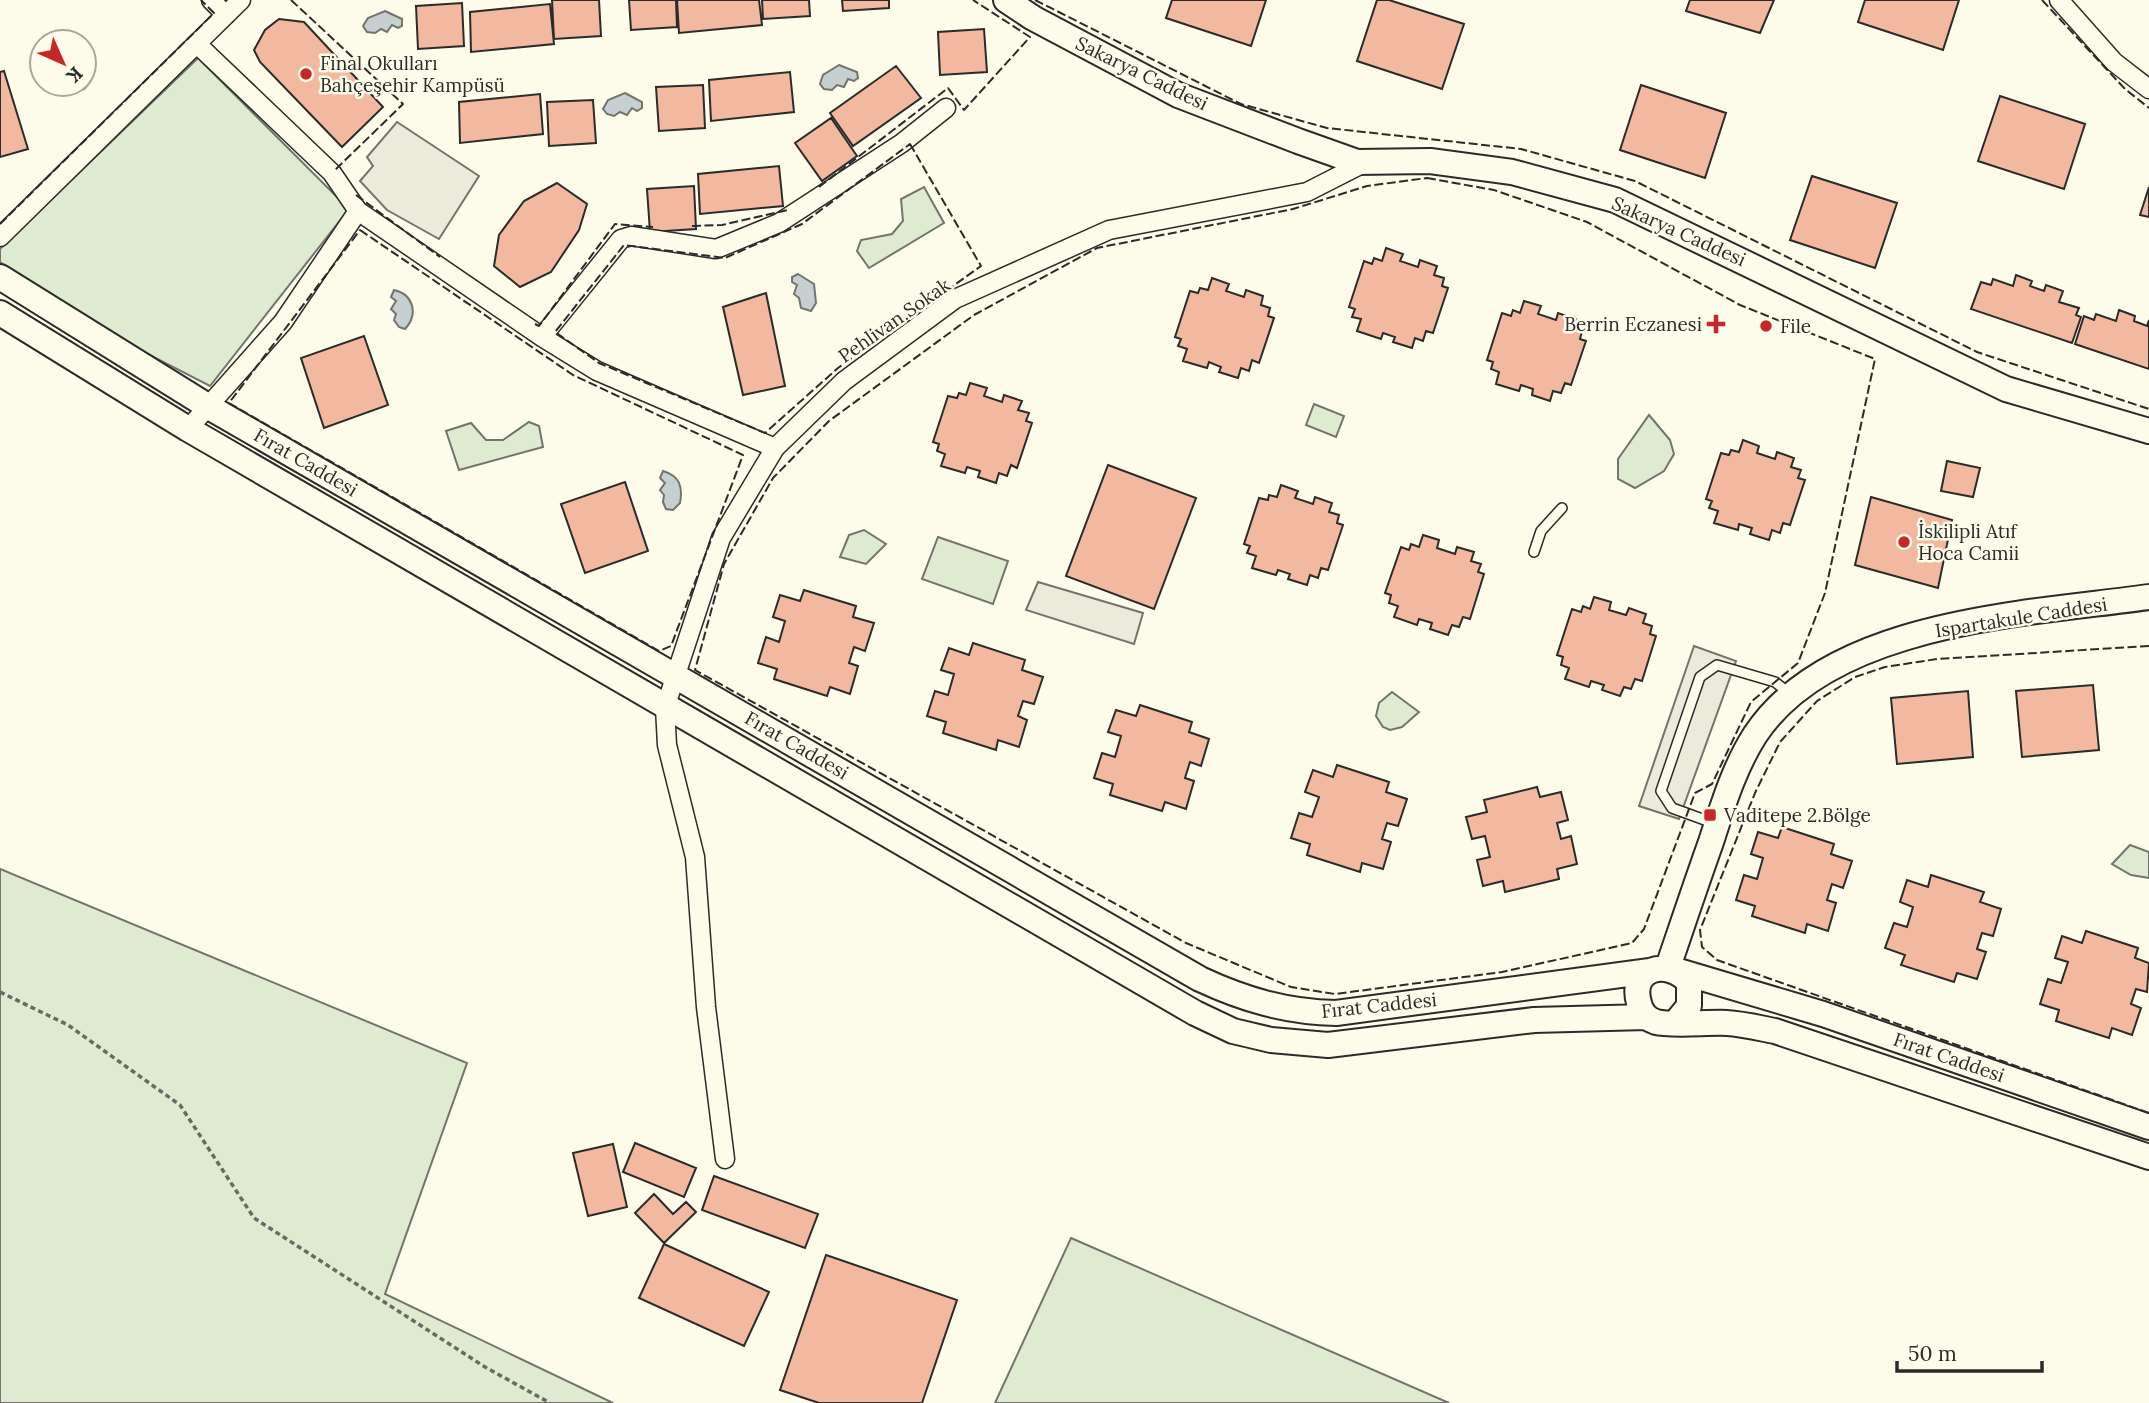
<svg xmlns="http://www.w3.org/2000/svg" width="2149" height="1403" viewBox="0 0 2149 1403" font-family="Lora,serif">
  <rect width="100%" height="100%" fill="#fdfbea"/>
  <path fill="#deebd1" stroke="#74746e" stroke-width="2" d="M198,58L349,209L210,386L134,347L0,262V249Z
    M924,187L944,223L869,268L857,251L861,240L892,234L903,221L901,199Z
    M1314,404L1344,416L1336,437L1306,425Z
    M1649,415L1670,440L1674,454L1664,471L1635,488L1618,479V459Z
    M529,422L539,426L543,447L459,470L446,431L471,423L486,440H503Z
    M864,530L886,544L866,564L840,557L849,535Z
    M938,537L1008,561L993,604L922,579Z
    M1392,692L1419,712L1402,727L1390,730L1383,727L1376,716L1379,703Z
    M2130,845L2149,852V878L2131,875L2112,864Z
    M0,869L467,1063L385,1294L613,1403H0Z
    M1071,1238L1449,1403H995Z"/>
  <path fill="#eceadb" stroke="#74746e" stroke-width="2" d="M397,122L479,176L439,239L387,210L360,181L373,166L367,157Z
    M1038,582L1143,613L1134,644L1026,610Z
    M1694,646L1736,661L1679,819L1639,806Z"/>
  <path fill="#c7d0d0" stroke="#74746e" stroke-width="2" d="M385,11L402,19V26L398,28L392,25L387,32L381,29L375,33L367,32L363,26L368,18Z
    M839,65L857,72L858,78L854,81L848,79L844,87L837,85L832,90L824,89L820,84L823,75Z
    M86,67L94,69L90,82L84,89L65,91L57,85L84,84Z
    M625,93L642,102V108L637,111L632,108L627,115L620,112L614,116L607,114L603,109L608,100Z
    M798,274L814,284L816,303L811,311L801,308L799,298L794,294L797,285L792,282V277Z
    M394,290C413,294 419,314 405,329L399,327L394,320L396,314L391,309L396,301L391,297Z
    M663,471C680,476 683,487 680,503L673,510L666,509L663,502L664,495L660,490L665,483L660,478Z"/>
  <path fill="#f2b8a0" stroke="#2b2b2b" stroke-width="2" d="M552,0H599L601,36L554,39Z
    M629,0H676L677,27L631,30Z
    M677,0H759L762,25L679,33Z
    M762,0H809L810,16L763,19Z
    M842,0H889V8L843,11Z
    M1172,0H1266L1251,46L1166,18Z
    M1377,0H1389L1464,24L1442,89L1357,61Z
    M1690,0H1774L1760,33L1686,11Z
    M1865,0H1959L1943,50L1858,22Z
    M462,3L464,46L418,49L416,6Z
    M550,4L554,44L471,52L470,12Z
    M279,19L304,22L383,107L342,147L260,62L254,50L265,30Z
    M984,29L987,72L940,75L938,32Z
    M896,66L921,98L853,146L830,113Z
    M4,71L28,149L0,157V72Z
    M790,72L794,112L711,121L709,80Z
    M703,85L705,128L659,131L656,87Z
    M1641,85L1726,113L1705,178L1620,150Z
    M540,94L543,134L460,143L459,102Z
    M2000,96L2085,124L2064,189L1978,161Z
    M593,100L596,143L549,146L547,102Z
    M831,118L857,156L822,181L795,143Z
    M779,166L783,206L700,214L698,174Z
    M1812,176L1897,203L1875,268L1790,240Z
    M557,183L587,204L579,230L551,272L520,287L494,266L499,235L524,201Z
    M694,186L696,229L650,232L647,189Z
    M2149,187V217L2140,215Z
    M1386,248L1403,254L1400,261L1418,267L1420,260L1437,266L1434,275L1444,278L1442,286L1448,288L1433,333L1426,331L1423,341L1415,338L1412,348L1393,342L1395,337L1383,333L1381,339L1357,331L1361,319L1352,317L1355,309L1349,307L1364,261L1372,264L1374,258L1382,261Z
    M2016,275L2032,281L2030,286L2044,291L2046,285L2063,291L2059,302L2079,308L2076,315L2081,317L2072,343L1971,309L1981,282L1991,285L1993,279L2013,286Z
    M1212,278L1229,284L1226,291L1244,297L1246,290L1263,296L1261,305L1270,308L1268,316L1274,318L1259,363L1252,360L1249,371L1241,368L1238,378L1219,372L1221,367L1209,362L1207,368L1183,361L1187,349L1178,346L1181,339L1175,337L1190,291L1198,293L1200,288L1208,290Z
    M766,293L785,386L743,395L723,307Z
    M1524,301L1541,306L1538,314L1556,320L1558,313L1576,319L1573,327L1582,331L1580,339L1586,341L1571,385L1565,383L1561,393L1553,391L1550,401L1532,395L1533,389L1521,385L1519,391L1496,384L1499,372L1491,369L1493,362L1487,360L1502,313L1511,316L1513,310L1520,313Z
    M2119,310L2135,316L2134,321L2147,326L2149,320V369L2075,344L2084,316L2094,320L2096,314L2116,321Z
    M364,336L388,405L324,428L301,358Z
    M970,383L987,388L984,396L1002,402L1004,395L1022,401L1018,410L1029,413L1026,421L1032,423L1017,468L1011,465L1007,476L999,473L996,483L978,477L980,471L967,467L965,473L941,466L945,454L937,451L939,444L933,442L948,396L957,398L959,393L966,395Z
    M1743,440L1759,446L1757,453L1775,459L1777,452L1794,458L1791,467L1801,470L1798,478L1805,480L1790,525L1783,523L1780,533L1772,530L1769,540L1750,534L1752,528L1739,524L1738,530L1714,523L1718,511L1709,508L1712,501L1706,499L1721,453L1729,455L1731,450L1739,452Z
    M1947,461L1980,468L1973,497L1941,491Z
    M1108,465L1196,498L1154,609L1066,576Z
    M625,482L648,551L585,573L561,504Z
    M1281,485L1298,491L1295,498L1313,504L1315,497L1332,503L1329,512L1339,515L1337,523L1343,525L1328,570L1321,568L1318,578L1310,575L1307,585L1288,579L1290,574L1278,570L1276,575L1252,568L1256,556L1247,553L1250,546L1244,544L1259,498L1268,500L1269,495L1277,497Z
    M1871,497L1952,520L1938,588L1855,565Z
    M1423,535L1439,540L1437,548L1455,554L1457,547L1474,552L1471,561L1481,564L1478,572L1484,574L1470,619L1463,617L1459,627L1452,625L1448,635L1430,629L1432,623L1419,619L1417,625L1394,617L1398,606L1389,603L1391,595L1385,593L1401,547L1409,550L1411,544L1419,547Z
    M804,590L856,606L853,617L874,623L865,651L854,647L849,663L858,666L850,694L830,687L827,696L774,679L777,669L758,663L766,637L779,642L785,621L773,617L780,595L800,601Z
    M1594,597L1611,602L1609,610L1626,615L1629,608L1646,614L1643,623L1652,626L1650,634L1656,636L1642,681L1635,679L1631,689L1624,687L1620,696L1602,690L1604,685L1591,681L1589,687L1565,679L1569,668L1561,665L1563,657L1557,655L1572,609L1581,612L1583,606L1590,609Z
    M973,643L1025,660L1022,670L1043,677L1034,704L1023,701L1018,716L1027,720L1019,747L998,740L996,750L943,733L946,722L927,716L935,691L948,695L954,674L941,670L949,648L969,655Z
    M2093,685L2099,750L2022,757L2016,691Z
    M1968,691L1973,757L1897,764L1891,698Z
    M1140,705L1192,722L1189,732L1209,739L1201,766L1190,762L1185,778L1194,781L1186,809L1165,802L1162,811L1110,795L1113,784L1094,778L1102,753L1115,757L1121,736L1108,732L1116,710L1136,716Z
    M1337,765L1389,782L1386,792L1407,799L1398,826L1387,823L1382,839L1391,842L1383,869L1362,863L1360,872L1307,855L1310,844L1291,838L1299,813L1312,817L1319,797L1305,792L1313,770L1333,777Z
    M1537,787L1540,797L1561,792L1568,820L1557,823L1561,839L1571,836L1577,864L1557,869L1559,879L1505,892L1503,881L1483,886L1477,860L1490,857L1485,836L1472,839L1466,817L1487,812L1484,800Z
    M1782,827L1834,844L1831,854L1852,861L1843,888L1832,884L1827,900L1836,903L1828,931L1807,924L1805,933L1752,916L1755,906L1736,900L1744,875L1757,879L1763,858L1751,854L1758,832L1778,838Z
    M1931,875L1984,892L1980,902L2001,909L1993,936L1982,933L1977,949L1986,952L1977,979L1957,973L1954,982L1901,965L1905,955L1885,948L1894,923L1907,927L1913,907L1900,902L1907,880L1928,887Z
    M2086,931L2138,948L2135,958L2149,963L2147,992L2136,989L2131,1004L2141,1008L2132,1035L2112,1028L2109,1038L2056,1021L2059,1010L2040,1004L2048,979L2061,983L2068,962L2055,958L2062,936L2082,943Z
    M635,1143L696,1168L684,1197L623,1172Z
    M613,1144L627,1207L588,1216L573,1153Z
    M714,1176L818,1214L805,1248L702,1210Z
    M654,1194L673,1214L686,1202L696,1212L664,1243L635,1213Z
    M664,1244L769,1292L744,1346L639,1298Z
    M826,1255L957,1300L922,1403H819L780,1390Z"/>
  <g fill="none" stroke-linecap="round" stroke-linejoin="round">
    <g stroke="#2b2b2b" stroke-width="12">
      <path id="lane" d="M1534,552L1541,531L1562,508
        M1716,824L1672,808L1661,791L1700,677L1717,665L1775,682L1789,693"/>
    </g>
    <g stroke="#2b2b2b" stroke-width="21">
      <path id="street" d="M211,0L226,15
        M2059,0L2114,62L2149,89
        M197,44L332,173L358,211L542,337L597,371L775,448
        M0,237L241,0
        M542,337L621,239L631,236L716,249L779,223L902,143L946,108
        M188,429L283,322L358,211
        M725,1159L706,1007L695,857L667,745L665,708L721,538L775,448L844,381L955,299L1109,230L1307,192L1366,162"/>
    </g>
    <g stroke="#2b2b2b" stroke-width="28">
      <path id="secondary" d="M1006,0L1033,18L1178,95L1298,141L1357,162L1430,161L1512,172L1615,200L2006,389L2149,431
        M0,277L209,407L1200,979C1245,1000 1287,1012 1336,1013L1650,971
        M0,313L188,429L1195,1013L1233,1031L1271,1040L1328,1045L1534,1020L1646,1017
        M1668,967C1682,926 1696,884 1711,842C1723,805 1734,768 1755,735C1830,621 2027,614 2149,597
        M1675,970L1823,1014L2149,1127
        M1676,1022L1689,1006V982C1667,958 1629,968 1639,1003C1641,1013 1647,1019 1656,1022C1671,1026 1709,1022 1727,1023C1743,1024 1759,1028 1775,1031L2149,1157"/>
    </g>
    <path stroke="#6a6964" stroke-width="3.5" stroke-dasharray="5 3.5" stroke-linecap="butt" d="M0,992L68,1025L180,1105L254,1218L485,1367L550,1403"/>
    <use href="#lane" stroke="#fdfbea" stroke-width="9"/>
    <use href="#street" stroke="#fdfbea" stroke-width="18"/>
    <use href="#secondary" stroke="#fdfbea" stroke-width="24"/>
    <path stroke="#2b2b2b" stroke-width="2" stroke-dasharray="9 3.5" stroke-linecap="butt" d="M291,0L403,104L335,170
      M1035,0L1241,104L1327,128L1521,149L1635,181L1977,352L2149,409
      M2042,0L2125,89L2149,108
      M910,144L981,266L838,368L765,433L599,363L555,332L624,245L725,258L802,224Z
      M1427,178L1494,190L1587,222L1740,305L1875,359L1825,593L1798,663L1751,702L1712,784L1695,793L1644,929L1632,943L1502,972L1335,994L1291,987L1186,943L695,670L724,564L773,478L829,421L974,315L1097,248L1293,209L1367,186Z
      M819,187L948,88L964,110L1030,37L973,0
      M356,195L440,257
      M0,224L214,13L201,0
      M692,226L722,225L788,210
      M360,230L573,375L743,455L671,646L659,651L229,403Z
      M535,324L539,326L615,224L653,227
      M2149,646L1937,659L1885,667L1855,677L1817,701L1780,742L1755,793L1700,930L1702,947L1717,960L2149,1113"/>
  </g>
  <g fill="#c62828" stroke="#fdfbea" stroke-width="2.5">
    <circle cx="306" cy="74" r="7"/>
    <path d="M1712.5 313.5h7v7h7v7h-7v7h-7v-7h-7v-7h7z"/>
    <circle cx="1766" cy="326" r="7"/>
    <circle cx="1904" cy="542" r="7"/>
    <rect x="1703" y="808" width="14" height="14" rx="3.5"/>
  </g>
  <g text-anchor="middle" stroke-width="5" stroke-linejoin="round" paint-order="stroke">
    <g font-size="19" fill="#2b2b2b" stroke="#fdfbea" text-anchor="start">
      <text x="320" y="70">Final Okulları<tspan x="320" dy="22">Bahçeşehir Kampüsü</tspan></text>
      <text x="1702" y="331" text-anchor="end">Berrin Eczanesi</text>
      <text x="1780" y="333">File</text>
      <text x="1918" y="538">İskilipli Atıf<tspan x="1918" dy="22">Hoca Camii</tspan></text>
      <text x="1724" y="822">Vaditepe 2.Bölge</text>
    </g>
    <g font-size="19" fill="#2b2b2b" stroke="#fdfbea">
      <text transform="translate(1142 73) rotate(26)" y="7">Sakarya Caddesi</text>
      <text transform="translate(1679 231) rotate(24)" y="7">Sakarya Caddesi</text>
      <text transform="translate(894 320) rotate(-35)" y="7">Pehlivan Sokak</text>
      <text transform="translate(306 462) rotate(30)" y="7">Fırat Caddesi</text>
      <text transform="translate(2021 617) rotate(-9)" y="7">Ispartakule Caddesi</text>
      <text transform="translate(797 745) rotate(30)" y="7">Fırat Caddesi</text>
      <text transform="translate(1379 1005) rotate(-6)" y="7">Fırat Caddesi</text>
      <text transform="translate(1949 1057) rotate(19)" y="7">Fırat Caddesi</text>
    </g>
  </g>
  <g transform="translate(63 63) rotate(135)"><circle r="33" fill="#fdfbea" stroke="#a9a89e" stroke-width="2"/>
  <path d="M0-5L12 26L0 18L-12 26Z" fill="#c62828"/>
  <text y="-10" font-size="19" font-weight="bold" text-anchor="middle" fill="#2b2b2b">K</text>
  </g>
  <path d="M1897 1361v10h145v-10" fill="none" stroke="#2b2b2b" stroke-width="3.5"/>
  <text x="1908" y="1361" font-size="21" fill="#2b2b2b" stroke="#fdfbea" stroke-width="5" paint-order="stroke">50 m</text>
</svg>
